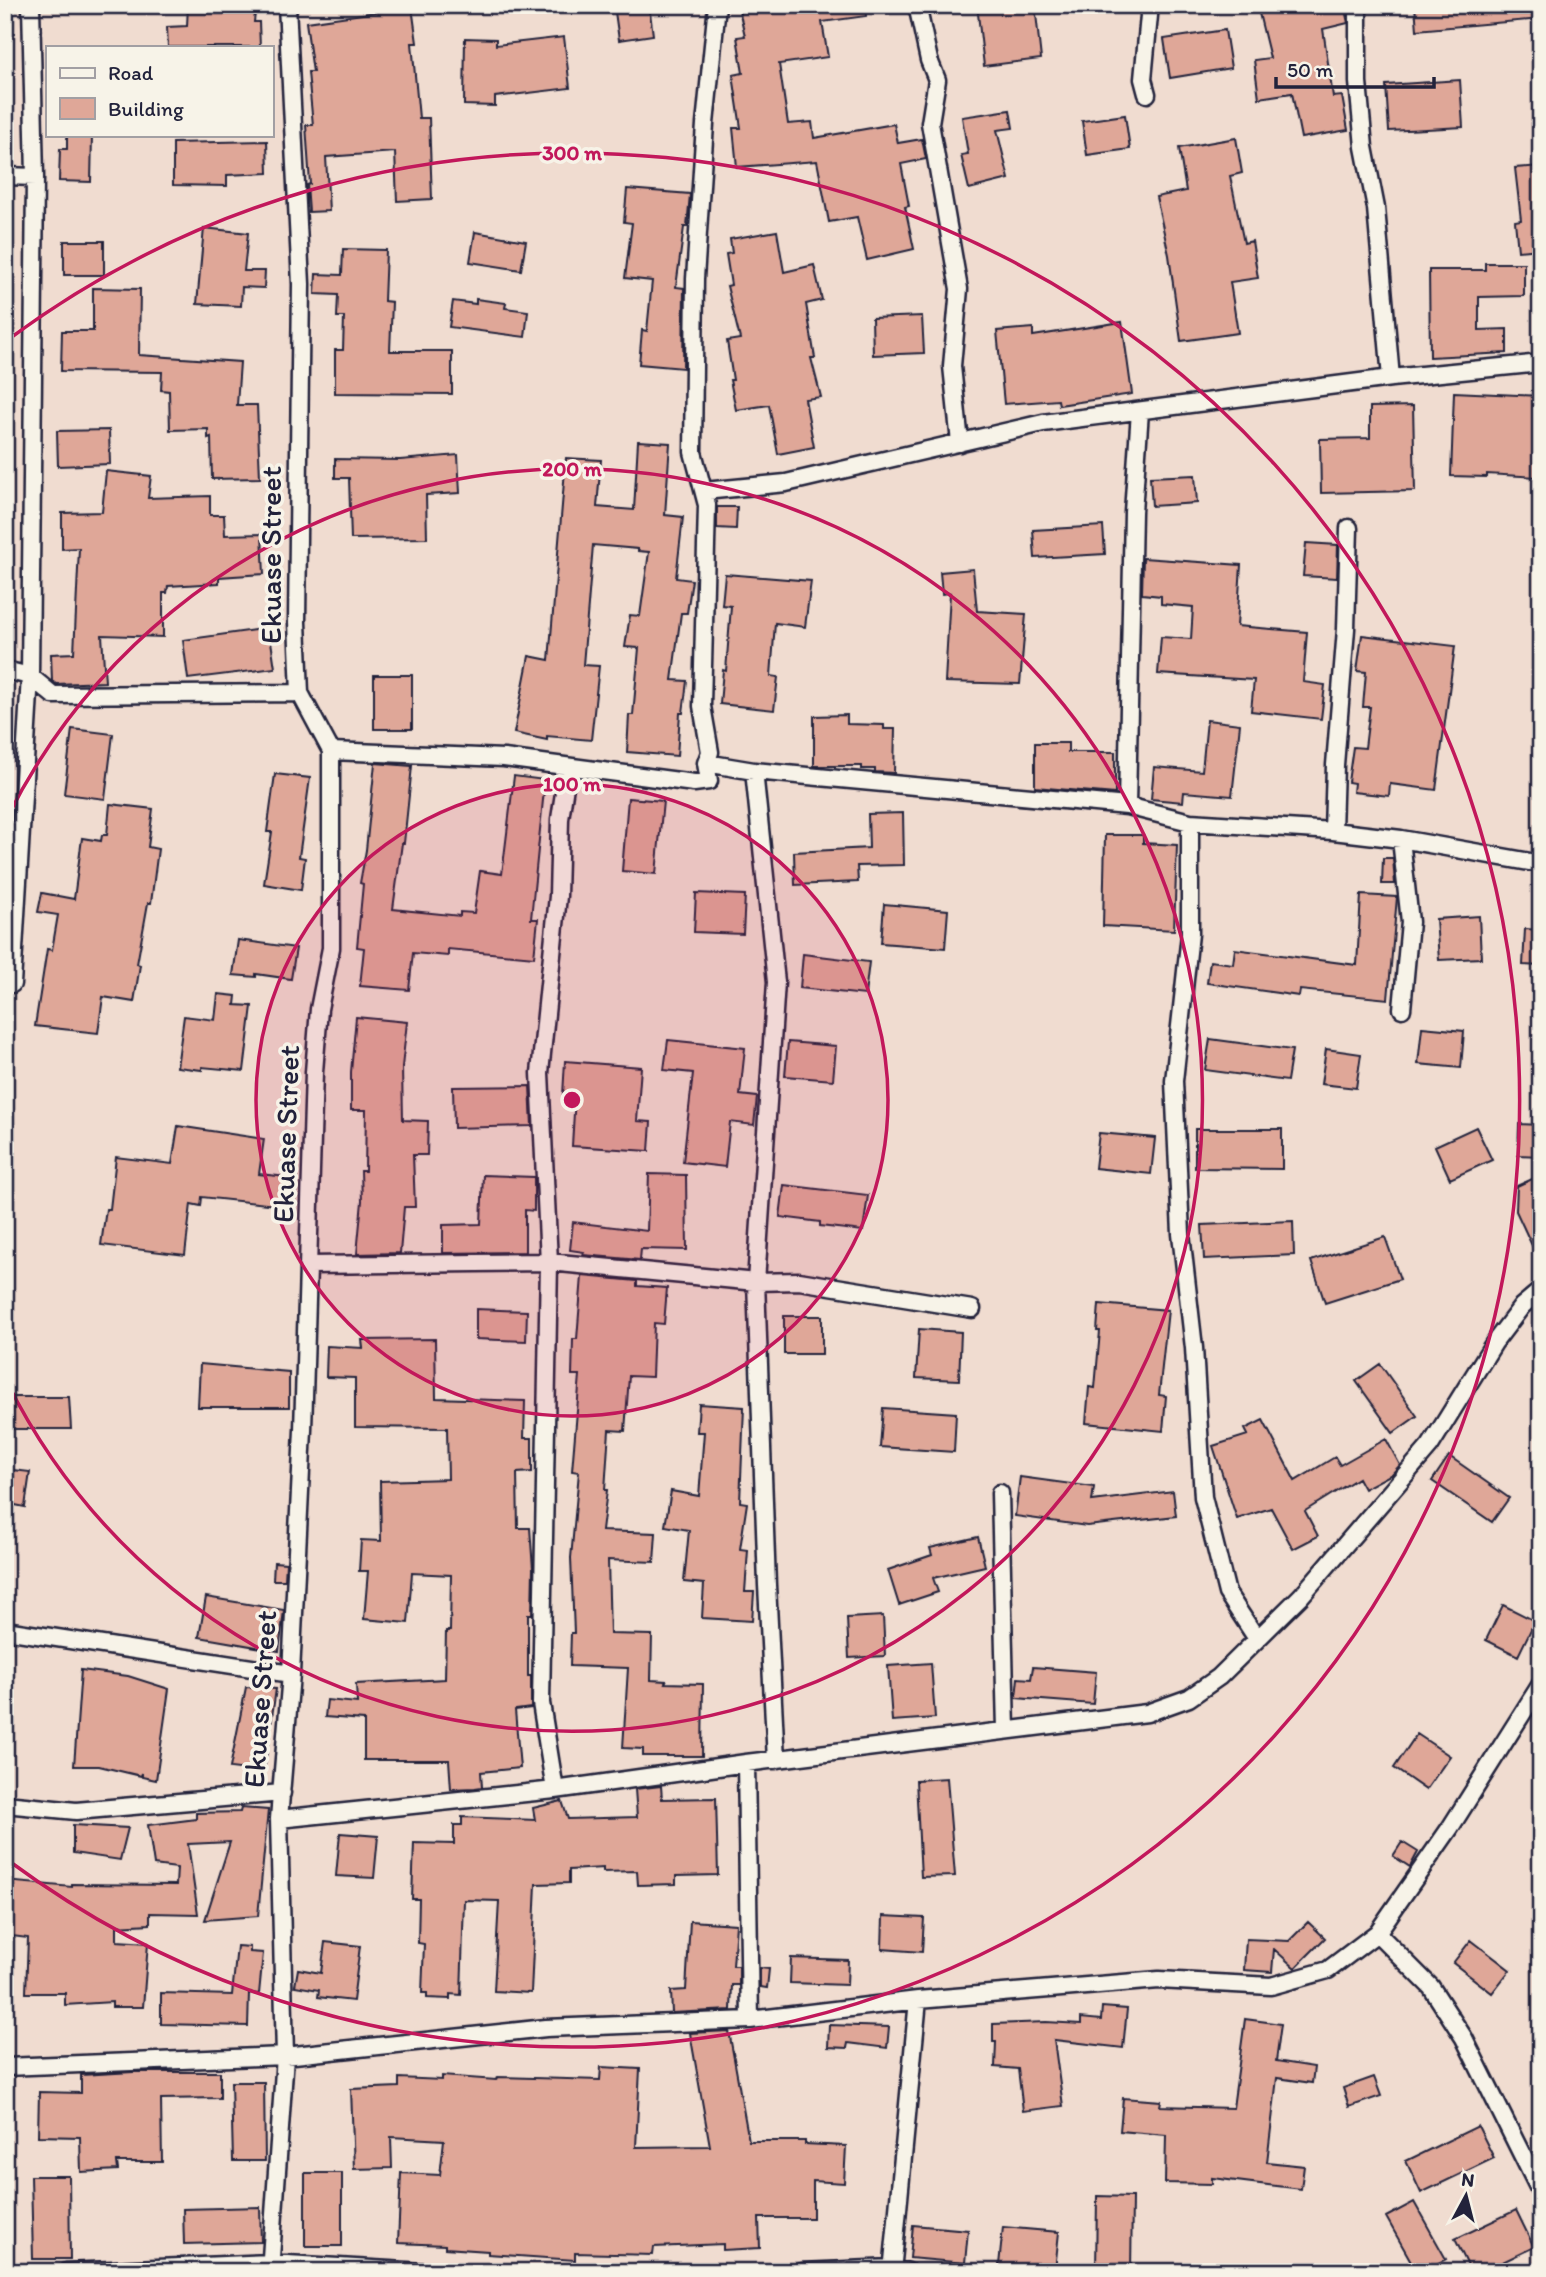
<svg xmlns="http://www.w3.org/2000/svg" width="1546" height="2277" viewBox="0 0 1546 2277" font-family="Itim,sans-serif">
  <rect width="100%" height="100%" fill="#f0dcd0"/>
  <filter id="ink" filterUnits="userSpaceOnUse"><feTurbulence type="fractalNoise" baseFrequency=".0143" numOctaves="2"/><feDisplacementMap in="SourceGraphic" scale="14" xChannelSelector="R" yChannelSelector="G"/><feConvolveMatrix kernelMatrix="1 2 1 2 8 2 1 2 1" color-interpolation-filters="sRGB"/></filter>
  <g filter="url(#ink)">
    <path fill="#dfa798" stroke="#22223b" stroke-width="2" d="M188,5H256L254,22H259L260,47H168L167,27L187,26Z
      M614,5H649L653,35L619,40Z
      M738,5H866V16L822,22L828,57L779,64L788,124L812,122L814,138L894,124L898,143L922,139L926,159L901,164L909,206L905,207L914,249L867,260L857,217L829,222L817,161L737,167L733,128H741L733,75L743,73L737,37L745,36Z
      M977,5H1035L1041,59L984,66Z
      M1257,5H1344L1348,23L1323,29L1333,97L1342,96L1348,130L1301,138L1292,93L1259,98L1254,60L1270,58Z
      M1415,5H1541V19L1417,30Z
      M412,7L417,43H412L419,118H429L432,199L397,201L395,152L326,157L329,211L309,212L307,185L310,184L306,125H313L308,72H313L306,22Z
      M1225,30L1231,68L1170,78L1164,39Z
      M564,37L570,88L495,97V106L464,105L465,38L496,39V45Z
      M1460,80L1463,127L1389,131L1386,85Z
      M1010,110L1013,128L997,130L1009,179L969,189L961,155L968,154L962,117Z
      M1125,115L1130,149L1087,155L1082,121Z
      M67,135H92L91,182L59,181L60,149H67Z
      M1236,138L1242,173L1230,176L1244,243L1252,241L1258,278L1230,282L1238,333L1181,341L1169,255L1156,197L1186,191L1179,148Z
      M267,141L268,173L227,175V186L173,185V143Z
      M1541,166V249L1518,251L1515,221L1521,220L1515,168Z
      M627,189L690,194L687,227H684L676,287L684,288L683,368L639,364L642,330L647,331L652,281L625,278L632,223L624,222Z
      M204,228L248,233L244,271H265L264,288L242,287L241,306L197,304Z
      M777,231L784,272L814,265L822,300L806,304L815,358H811L821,397L805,399L814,447L778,454L769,405L736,410L730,380H733L727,341L740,339L727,286L731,285L726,254L732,253L730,239Z
      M475,232L526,241L521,270L470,262Z
      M64,241H104V275H64Z
      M343,249L386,250L384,301L392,302L390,351H452V394L335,393V350H343L344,317H337L338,295L315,294L316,274L342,275Z
      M1485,263H1524V296L1479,297V330L1507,329V353L1430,357L1429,270H1485Z
      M93,288L140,289L139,355L240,362L237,405H257L260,478L212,479L211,437L208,438V429L170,430L169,391L161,390L162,372L61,371L62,331H93Z
      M476,299L506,303L505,308L528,311L525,337L449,327L453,301L476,304Z
      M922,316L924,353L873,355L872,318Z
      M1122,322L1132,394L1059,405L1058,400L1004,404L997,331L1033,328V336Z
      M1454,392L1541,396L1537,477L1487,474V477L1451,476Z
      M1413,406L1415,491L1321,493L1320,439L1370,438V407Z
      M109,430L110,464L58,466L57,431Z
      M638,441L670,443L665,515L683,517L676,578L692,580L687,613H681L672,680L687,681L683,713H680L677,756L627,752L629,715H633L639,648L625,647L630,615L640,616L649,552L638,551V549L593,545L583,665L599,666L591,740L547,736V740L514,733L529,656L549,660L566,458L601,460L597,507L634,510Z
      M458,455L460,493L426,495L427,538L351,539L349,478H335V459L400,460Z
      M106,471L151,476L148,498L210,496V515H224L225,535L262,534L264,574L219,577V583L168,586L167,593H163V637L102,635L105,682L56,684L52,681L51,654L74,653L79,548L62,549V513L102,512Z
      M1195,475L1197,503L1152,506L1150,477Z
      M717,507H737L736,529L717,528Z
      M1103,526L1105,554L1035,558L1033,530Z
      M1306,543L1338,545L1337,578L1303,576Z
      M1143,558L1241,565L1237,626L1307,632L1303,682L1325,685L1321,719L1251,711L1254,680L1158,674L1161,637L1191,639L1193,607L1161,604V596L1142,594Z
      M973,569L977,611L1026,614L1020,684L945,682L950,593L942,594L940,572Z
      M725,574L811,581L805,627L775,623L771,676L778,677L774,710L720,704L723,670L726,671L731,606L722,605Z
      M269,628L275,668L188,679L183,640Z
      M1362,635L1455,646L1436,790L1390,784L1389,796L1353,792L1354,783L1348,782L1353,747L1365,748L1370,707H1363L1366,672L1357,671Z
      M374,675H412V729H374Z
      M847,715V724L884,725V729H895L894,773L875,772V769H862V766H814V716Z
      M1207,720L1240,724L1232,796L1184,792L1183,802L1151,799L1154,767L1202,771Z
      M72,729L113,734L105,799L64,794Z
      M1035,743H1068V752H1115V794L1035,787Z
      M375,763L412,766L404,843H402L393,909L460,916V912L474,913L480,871L502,874L514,776L545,780L531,919H538L534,957L448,949V956L413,953L409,990L360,986L364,948L357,947L363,884L360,883L366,850Z
      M275,774L310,778L299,857L305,858L301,890L264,884L272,832H267Z
      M628,798L663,801L656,874L622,871Z
      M110,804L153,809L148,847L158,849L151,903H148L137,964L140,965L134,1002L103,997L98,1033L35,1026L47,949L52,950L58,915L38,912L42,893L74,899L82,838L101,841L102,835H107Z
      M903,813L904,865L857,866L858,882L795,885L794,852L869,848L868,814Z
      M1105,835H1143V843L1177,845L1174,930L1103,926Z
      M1383,858H1393L1395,884H1382Z
      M696,893L745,895L743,934L694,932Z
      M1361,895L1397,897L1388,999L1300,990L1299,996L1207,983L1210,961L1233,964L1235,949L1357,965Z
      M884,904L948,910L945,948L881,943Z
      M1479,916L1481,958L1439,960L1436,919Z
      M1525,929L1541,930V966L1523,965Z
      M238,940L296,948L291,979L256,974V977L233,975Z
      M803,954L869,962L865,995L800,988Z
      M218,994L236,996L235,1005L252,1006L244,1071L202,1067V1070L177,1067L184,1016L215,1020Z
      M356,1017L407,1022L402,1067L403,1120L428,1121L427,1155H413L415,1207H404L400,1253L357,1254L362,1201L361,1171H365L366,1110H351V1072Z
      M1422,1027L1464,1031L1461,1068L1418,1064Z
      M1210,1039L1292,1050L1287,1081L1205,1070Z
      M668,1040L745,1048L740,1095L757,1097L754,1125L730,1122L725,1167L683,1162L693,1073L664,1070Z
      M788,1042L836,1046L833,1080L785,1076Z
      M1326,1049L1361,1054L1356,1088L1321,1084Z
      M565,1061L641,1067L637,1121L651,1122L649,1151L572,1146L575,1096L563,1095Z
      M530,1086L532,1126L454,1128L453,1087Z
      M1519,1124L1541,1125V1156L1518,1155Z
      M178,1126L264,1139L259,1174L297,1178L294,1207L202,1197L201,1206L191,1204L185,1255L101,1245L106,1209H110L116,1157L172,1164Z
      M1476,1127L1492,1160L1450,1179L1435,1146Z
      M1195,1129H1282V1169L1195,1168Z
      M1099,1133L1155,1138L1151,1174L1095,1168Z
      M649,1174L686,1175L687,1250L641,1249L640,1260L583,1255L584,1252L570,1250L573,1222L647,1231Z
      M483,1175L534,1177V1211L525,1210V1252L443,1253V1225L481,1224Z
      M1541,1175V1265L1516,1211L1517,1186Z
      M784,1185L868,1195L863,1231L820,1226V1222L780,1217Z
      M1293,1221L1294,1255L1204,1259L1202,1225Z
      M1385,1237L1400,1279L1325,1303L1311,1261Z
      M582,1276L637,1281V1286L667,1288L664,1324L654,1323L652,1377L629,1376L625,1431L609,1430L605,1490H607L602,1531L656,1533L654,1562L608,1560L610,1634L652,1635L651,1680L666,1681L665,1683L703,1684L702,1756H643V1749L623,1748L628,1668L570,1666L571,1633H574L571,1558L579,1472L572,1471L580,1375H572L573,1339H577Z
      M1099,1304L1168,1310L1159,1395L1166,1396L1163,1431L1086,1423L1089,1387L1095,1388L1100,1331H1097Z
      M476,1309L527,1311L526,1341L476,1339Z
      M784,1316H822V1354H784Z
      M919,1329L961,1332L959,1380L916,1378Z
      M435,1339L436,1398L525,1401L524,1438H532V1472L517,1473L518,1528H530L533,1569L532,1614H528V1676H531V1708L515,1710L520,1768L481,1772L482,1787L475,1788L451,1789L449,1760H364V1720L325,1717L327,1700L357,1703L356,1684L445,1679L446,1631H450L451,1575L412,1573L408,1623L364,1619L368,1571H359L361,1540L381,1541L380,1481L448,1479L447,1428L355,1427V1378L326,1377L327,1346L363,1348L362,1340Z
      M200,1364L289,1372V1407H198Z
      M1380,1364L1417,1416L1393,1433L1356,1381Z
      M5,1397H69L71,1429H5Z
      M699,1404L744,1407L740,1502L747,1503L740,1549L748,1550L745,1592H754L752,1621L702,1618L704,1584L684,1582L689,1530L665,1526L671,1491L699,1496L704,1432H697Z
      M883,1408L956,1413L954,1452L880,1447Z
      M1263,1420L1295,1481L1335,1457L1340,1465L1386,1439L1400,1465L1392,1474L1364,1489L1358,1478L1305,1511L1318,1536L1293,1549L1271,1508L1237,1519L1213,1446L1248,1435L1245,1429Z
      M1449,1456L1509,1498L1492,1522L1432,1481Z
      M5,1469L30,1472L25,1507L5,1503Z
      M1020,1477L1094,1487L1092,1501L1173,1491L1176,1516L1087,1526L1015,1516Z
      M978,1537L985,1566L933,1578L938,1592L899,1605L888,1570L932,1555L930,1548Z
      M274,1562L286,1563L285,1580H273Z
      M206,1597L284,1610L279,1651L199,1637Z
      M1503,1605L1535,1621L1518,1656L1486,1640Z
      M883,1616L885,1656L849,1658L847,1618Z
      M931,1663L935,1718L892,1721L888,1666Z
      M1033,1667L1096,1672L1093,1704L1016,1698L1018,1678L1031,1679Z
      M81,1670L128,1676L169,1689L156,1780L142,1777V1773L141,1776L99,1766H74Z
      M246,1687L276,1689L264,1772L230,1768Z
      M1417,1734L1450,1756L1426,1790L1394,1768Z
      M947,1778L955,1876L921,1877L916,1780Z
      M661,1786L662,1799L716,1798L718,1875L676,1876V1884L638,1885L637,1871L603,1872V1868L569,1870V1883L536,1884L531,1993L494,1991L499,1901L464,1900L461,1995L450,1994V1999L427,1998V1993H422L424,1944L418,1943L419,1899H412L414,1843L454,1844V1825H462V1817L535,1820L533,1808L562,1801L568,1819L637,1817L635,1789Z
      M241,1808L268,1810L258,1916L205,1920L230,1842L188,1844L198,1914L150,1913V1924L117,1926V1941L148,1943L143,2007H112V2002L65,2005V1993H26L28,1938L5,1935V1881L72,1887V1884L176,1885L177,1868L154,1865L148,1825L196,1819V1813L240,1812Z
      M73,1825L128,1828L120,1860L73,1853Z
      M340,1833L378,1836L374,1878L336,1876Z
      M1402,1842L1418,1852L1410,1867L1393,1856Z
      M883,1916L924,1918L922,1952L882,1949Z
      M690,1921L736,1924L733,1966H739V1985H732L731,2010L672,2013L671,1991L686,1990Z
      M1308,1922L1325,1938L1295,1968L1274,1949L1272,1972L1244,1970L1246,1939L1289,1941Z
      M1471,1940L1510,1970L1492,1993L1453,1963Z
      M325,1942L360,1946L353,2001L318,1997L319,1990L295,1986L298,1969L321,1973Z
      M237,1946L250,1947V1952L263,1953L259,1994L249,1993L248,2026L161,2024V1993L232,1995Z
      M791,1958L848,1960L847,1985L790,1983Z
      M760,1968L769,1969L767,1988L760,1987Z
      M1102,2007L1127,2009L1123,2048L1054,2040L1063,2106L1023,2111L1018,2069L995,2067L996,2042H993V2024L1046,2022L1081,2024V2018L1101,2020Z
      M1245,2019L1281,2024L1276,2061L1314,2067L1312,2083L1277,2078L1267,2162L1304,2166L1301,2189L1212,2178V2184L1165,2183L1166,2135L1120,2131L1123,2098L1161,2101L1160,2106L1233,2108Z
      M829,2025L889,2027L887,2048L848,2043L847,2048L828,2047Z
      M729,2031L749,2141H805V2144L846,2146L844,2183L813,2181V2218H759L760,2248L723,2250V2244L654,2247L653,2255L575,2253V2260L488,2254V2251L445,2248V2245L398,2243L401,2173L440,2175L444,2140L391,2137L392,2168L354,2169L351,2089L399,2087V2078L442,2080V2076L496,2080L497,2077L600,2080L601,2067L640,2069L636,2147L710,2146L690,2033Z
      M133,2072H220V2098L161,2099L162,2162H117L118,2170L81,2172L80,2137L38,2136L39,2092L81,2093V2075Z
      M1374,2077L1381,2096L1349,2107L1343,2088Z
      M231,2082H264L265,2161H233Z
      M1478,2126L1494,2158L1421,2193L1406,2161Z
      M305,2173H342V2246H305Z
      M31,2176H69L70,2259H33Z
      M1097,2196L1132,2197L1131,2272H1096Z
      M1414,2202L1446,2259L1422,2272H1417L1386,2217Z
      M260,2207L261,2242L184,2244L183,2209Z
      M1516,2210L1534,2247L1482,2272H1471L1455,2239Z
      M913,2225L968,2230L965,2263L910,2258Z
      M1003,2227L1059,2232L1055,2270L999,2265Z"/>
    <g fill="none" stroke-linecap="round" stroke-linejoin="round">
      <g stroke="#22223b" stroke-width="21">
        <path id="street" d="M917,5L929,60L937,80L930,123L959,289L952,366L960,443
          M1358,5V82L1364,147L1376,208L1391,378
          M1147,94L1143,79L1150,5
          M5,176L35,177
          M704,491L786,483L1043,423L1391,378L1541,363
          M5,670L30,676L53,695L300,693
          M331,751L504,758L694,783L709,781L706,763L710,752L702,706L707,505L693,452L695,279L705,124L717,5
          M706,763L754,771L1127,806L1190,822L1333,831L1401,839L1541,864
          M754,771L776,982L756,1282L767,1585L776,1760
          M1127,806L1133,512L1140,411
          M1190,822V934L1174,1081L1181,1234L1194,1348L1203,1497L1227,1593L1257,1639
          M1333,831L1335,765L1346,629L1349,528
          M1401,839L1410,922L1402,1009
          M12,984L30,676L35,177L31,5
          M309,1265L549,1262L756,1282L799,1281L972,1309
          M1000,1493L1006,1730
          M5,1630L291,1674
          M746,1763L750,2020
          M555,1790L541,1703L549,1262L540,1073L558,896L560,819L568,767
          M5,1804L76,1811L282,1793
          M279,1819L555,1790L746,1763L1147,1713L1189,1698L1219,1677L1301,1596L1430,1446L1494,1343L1522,1306L1541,1290
          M1377,1933L1431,1987L1464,2038L1541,2193
          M5,2067L285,2056L546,2028L750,2020L918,2000L1159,1980L1271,1986L1328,1970L1377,1933L1450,1828L1541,1684
          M66,2272L270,2263L424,2272
          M270,2272L285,2056L279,1819L291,1674L303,1430L314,1072L319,1009L331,948V751L300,693L297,622L301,284L287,5
          M802,2272L892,2268L908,2272
          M892,2272L918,2000
          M1539,2272L1541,2271"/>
      </g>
      <use href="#street" stroke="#f7f3e8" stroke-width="16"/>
    </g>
  </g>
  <circle cx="572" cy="1100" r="316" fill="#c2185b" fill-opacity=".12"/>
  <g fill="none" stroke="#c2185b" stroke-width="3.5">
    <circle cx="572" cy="1100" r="316"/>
    <path d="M7 818A631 631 0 1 1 7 1382"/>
    <path d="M9 339A947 947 0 1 1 9 1861"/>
  </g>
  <g text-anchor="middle" stroke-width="7" stroke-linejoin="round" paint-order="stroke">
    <g font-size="30" fill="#22223b" stroke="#f7f3e8">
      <text transform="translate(271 555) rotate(-90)" y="10">Ekuase Street</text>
      <text transform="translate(286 1134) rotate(-88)" y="10">Ekuase Street</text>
      <text transform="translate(260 1699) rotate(-86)" y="10">Ekuase Street</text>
    </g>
  </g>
  <circle cx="572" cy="1100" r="10" fill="#c2185b" stroke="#f7f3e8" stroke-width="3.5"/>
  <g font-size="21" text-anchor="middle" font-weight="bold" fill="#c2185b" stroke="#f7f3e8" stroke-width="7" stroke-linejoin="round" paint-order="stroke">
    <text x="572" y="160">300 m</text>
    <text x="572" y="476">200 m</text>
    <text x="572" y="791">100 m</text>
  </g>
  <rect width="1546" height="2277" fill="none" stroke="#f7f3e8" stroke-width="28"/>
  <rect x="14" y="14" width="1518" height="2249" fill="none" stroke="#22223b" stroke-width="2.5" filter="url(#ink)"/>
  <rect x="46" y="46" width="228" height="91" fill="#f7f3e8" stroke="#a29fa3" stroke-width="2"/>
  <rect x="60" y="68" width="35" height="10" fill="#f7f3e8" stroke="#a29fa3" stroke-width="2"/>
  <text x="108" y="80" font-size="21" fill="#22223b">Road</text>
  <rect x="60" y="98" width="35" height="21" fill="#dfa798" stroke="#a29fa3" stroke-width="2"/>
  <text x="108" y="116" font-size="21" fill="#22223b">Building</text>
  <g transform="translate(1466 2196) rotate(7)" stroke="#f7f3e8" stroke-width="5" paint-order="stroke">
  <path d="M0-5L12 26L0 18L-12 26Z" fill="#22223b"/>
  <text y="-10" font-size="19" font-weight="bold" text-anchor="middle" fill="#22223b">N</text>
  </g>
  <path d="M1276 77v10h158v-10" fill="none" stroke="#22223b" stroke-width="3.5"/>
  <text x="1287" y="77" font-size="21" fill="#22223b" stroke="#f7f3e8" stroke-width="5" paint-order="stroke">50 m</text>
</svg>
